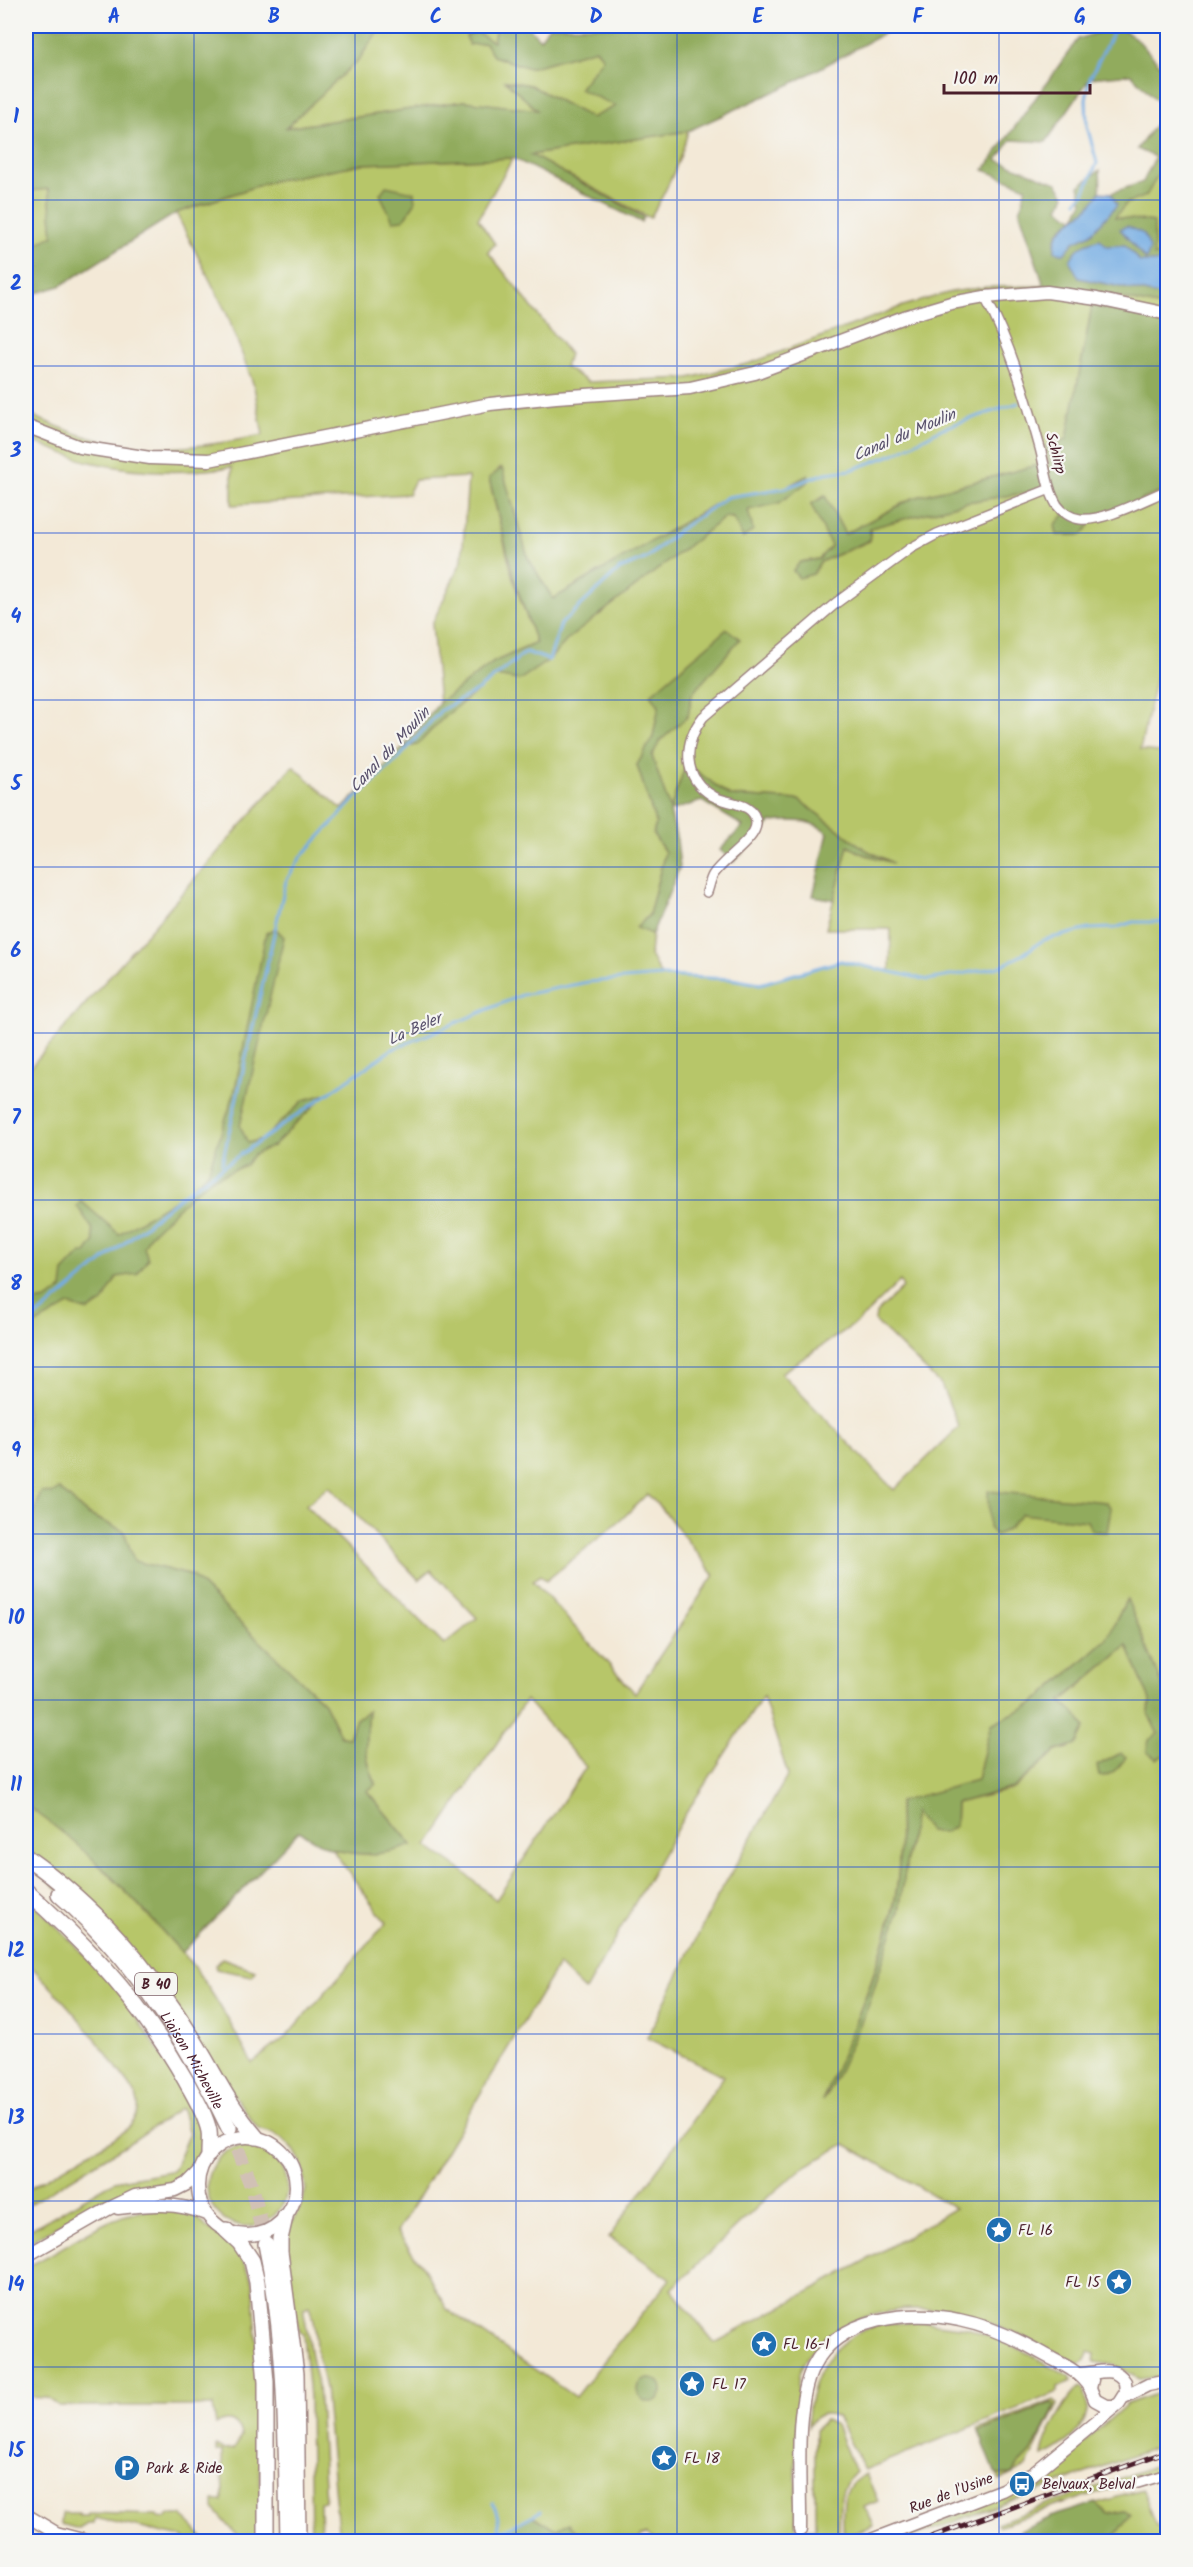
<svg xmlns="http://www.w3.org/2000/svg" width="1193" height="2567" viewBox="0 0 1193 2567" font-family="Kalam,sans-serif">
  <rect width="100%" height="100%" fill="#f6f6f2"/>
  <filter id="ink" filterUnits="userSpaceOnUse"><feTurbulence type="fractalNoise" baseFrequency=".0167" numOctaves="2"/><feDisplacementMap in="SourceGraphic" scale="12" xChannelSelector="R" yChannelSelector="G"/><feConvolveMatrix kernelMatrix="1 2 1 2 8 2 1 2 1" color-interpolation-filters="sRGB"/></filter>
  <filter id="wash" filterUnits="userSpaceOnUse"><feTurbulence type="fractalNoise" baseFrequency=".008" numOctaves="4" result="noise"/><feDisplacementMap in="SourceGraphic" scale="24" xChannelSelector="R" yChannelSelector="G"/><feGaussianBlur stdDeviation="1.35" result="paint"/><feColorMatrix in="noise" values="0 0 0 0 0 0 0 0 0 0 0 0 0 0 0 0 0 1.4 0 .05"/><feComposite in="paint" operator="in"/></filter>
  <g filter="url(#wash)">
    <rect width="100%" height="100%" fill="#f3e9d7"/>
    <path fill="#b7c669" stroke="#80724a" stroke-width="1.5" fill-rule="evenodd" d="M381,26H492L496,28L493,42L485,43L529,68L595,49L604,58L617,106L591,118L530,85L506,81L538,111L464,101L284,128L360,58Z
      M688,131C680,163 667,190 650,218L530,155Z
      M513,158L478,219L495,244L488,252L569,354L565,367L588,382L689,378L751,363L903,306L951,292L987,287L1044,286L1077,289L1167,308V322L1092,306L1067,439L1049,462L913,498L845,534L825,496L811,504L831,546L819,559L800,562L813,574L820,562L870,541V528L967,502L1050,489L1096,517L1167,490V608L1161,654L1140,750L1168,753L1167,1696L1126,1600L1107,1639L1033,1704L991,1724L977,1780L899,1802C900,1837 901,1877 892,1912C877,1975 849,2037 825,2097L867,2007L899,1911L914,1811L955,1826L956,1803L1013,1789L1056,1751L1069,1748L1077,1715L1061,1702L1127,1646L1150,1700L1149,1715L1158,1734L1156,1759L1167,1754V2376L1139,2379L1115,2365L1094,2362L1095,2354L1089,2352L1085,2360L1079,2364C1001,2327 940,2287 851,2322C831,2330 808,2349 800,2371C797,2379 798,2393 798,2402C795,2445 796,2487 796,2530L815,2529V2430L825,2420L836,2425L855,2472C837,2489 840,2509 839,2532L835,2537L818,2542H656L647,2534L640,2536L641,2542L339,2541L325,2388L316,2348L314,2320L309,2306L303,2308C309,2333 309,2360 318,2385L325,2501L320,2502L321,2541H311L309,2397L303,2334L300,2332L297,2320H294L283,2250L287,2228L296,2217L306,2190L301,2162L294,2150L284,2140L272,2133L258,2129L209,2060L26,1854V1805C93,1851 172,1929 215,1998C228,2019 240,2041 252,2063L287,2036L386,1923L332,1849L371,1855L412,1845L367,1791L376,1784C363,1756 365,1741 368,1711L356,1719L349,1738L341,1737L324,1703L192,1576L134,1561L124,1531L87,1514L59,1489L52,1494L41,1492L34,1516L26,1522V1072L293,766L342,809L404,747L417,745L444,717L497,676L519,680L549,660L568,639L725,517L733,518L743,537L748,510L779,503L807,476L785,488L727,497L553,599L528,558L501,468L489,478L513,579L536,643L494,662L439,703L432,624L462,560L468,477L415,480L408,494L232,505V467C184,474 134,473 86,461C66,455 45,446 26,439V413C44,421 62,429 81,435C143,455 202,448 263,435L254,386L227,314L176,213L272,181L362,164ZM739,639L692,694L688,716L659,741L652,756L670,810L686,767L695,770L730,796L799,800L866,850L889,861L863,854L848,845L826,929H891L890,971L841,961L760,984L731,979L661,976L650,955L652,934L637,928L649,915L665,852L653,834L656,824L637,765L653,737L659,706ZM900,1281L903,1287L876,1313L875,1321L941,1385L959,1427L894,1490L781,1373L858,1322ZM329,1486L419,1580L431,1570L477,1618L444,1645L306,1505ZM647,1494L664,1511L714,1575L635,1693L533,1581L540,1575L546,1581L623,1518ZM763,1696L788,1775L716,1899L647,2038L724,2076L609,2237L670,2279L575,2397L447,2309L423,2267L397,2232L558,1965L585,1991L686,1813ZM526,1700L586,1767L496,1900L460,1869L427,1846ZM845,2144L955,2208L867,2260L715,2343L671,2289L767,2198L804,2167Z
      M1167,159V256H1154L1114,218L1126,203L1146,196Z
      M49,189L53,236L26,249V195L29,191Z
      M26,1896L112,1982L190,2096L205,2142C197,2154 192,2177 178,2184C164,2191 133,2189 115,2195C82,2206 56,2229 26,2244V2232L114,2181L170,2171L174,2168L189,2133L181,2108L134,2140L26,2206V2190L121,2134C133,2125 142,2114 137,2099C135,2089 125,2079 119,2071C92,2031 60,1996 26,1961Z
      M222,1958L255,1970L252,1976L216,1969L215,1965Z
      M207 2186a40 40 0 1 1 80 0a40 40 0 1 1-80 0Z
      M159,2209L189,2212L197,2217L207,2228L239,2249L253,2282L261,2395L260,2541H242L214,2509V2501H223L222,2452H216V2446L223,2450L233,2449L241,2437C240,2422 228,2416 216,2425L213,2406H59L47,2398L26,2397V2267C73,2246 104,2212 159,2209Z
      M920,2322L968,2328L1018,2348L1070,2376L1072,2381L1058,2387V2392L864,2470L838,2418C825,2410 815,2415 808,2427C807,2376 834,2332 887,2324C898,2323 909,2323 920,2322Z
      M1081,2387L1084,2388C1086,2397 1089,2406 1086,2416C1081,2433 1058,2450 1042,2456C1043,2440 1067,2395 1081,2387Z
      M1167,2390V2443L903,2541L887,2542L950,2518L1021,2487L1022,2489L1026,2488V2485L1071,2454L1127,2404Z
      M1054,2400L1058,2404L1026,2467L999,2481L996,2475L1012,2474L1015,2465L1021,2462L1051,2403L979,2432L978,2429Z
      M1160,2464L1161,2466L1167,2464V2474L1138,2483L1128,2482L998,2526L997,2523Z
      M866,2474L878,2501L864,2507L874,2526L840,2538L843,2533C844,2505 838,2488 866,2474Z
      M1143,2490L1157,2527L1167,2528V2541H1111L1124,2511L1108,2514L1096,2503Z
      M62,2513H79V2516H88V2513L157,2515L158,2517L167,2518L168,2515H182L206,2541H185L183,2537L95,2518L93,2524H87L79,2529L61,2524Z"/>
    <path fill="#91ab5d" stroke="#6e6544" stroke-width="1.5" fill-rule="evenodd" d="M26,26H381L360,58L286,128L464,101L537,110L505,81L530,85L591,118L616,106L579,89L603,58L596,49L529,68L493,56L485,43L469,45L466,36L476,32L493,42L496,28L492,26H527L540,39L549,26H904L890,30L791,84L688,131L531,155L644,217L641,222L513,158L362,164L272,181L176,213L60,286L26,296V249L53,236L49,189L29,191L26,195Z
      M1117,26L1137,39L1162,67H1167V159L1146,196L1127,203L1115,217L1154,222V256H1167V262H1140L1125,245L1080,278L1167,297V308L1077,289L1044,286L1020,212L1026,187L984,170L1078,39ZM1131,74L1166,110L1137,149L1155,157L1143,182L1111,193L1116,205L1091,234L1055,251C1052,216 1089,223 1099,194C1102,187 1100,177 1100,170L1079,186L1083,202L1074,219L1059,208L1065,195L1057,183L997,160L1011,140L1046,142L1090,78Z
      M386,186L414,192L415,203L403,220L393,221L380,194Z
      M1092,306L1167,322V490L1096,517L1082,535H1057L1055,525L1065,514L1050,489L967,502L870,528V540L820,562L813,574L799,578L793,571L800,562L819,559L831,546L811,504L825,496L845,534L913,498L1049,462L1045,446L1067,439Z
      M502,468L528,558L553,599L727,497L785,488L808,475L809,481L779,503L748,510L753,530L743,538L733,518L725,517L568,639L549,660L519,680L496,676L444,717L417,745L404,747L439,703L494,662L536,643L514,579L489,478Z
      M727,629L740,639L692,694L688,716L660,741L652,756L670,809L685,767L695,770L730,796L799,800L866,850L893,863L863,854L848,846L834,900L813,896L828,833C813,819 791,820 771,822L734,862L720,850L743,826L702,801L670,811L677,840L680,867L652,934L636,928L649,915L665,852L653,834L656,824L637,765L653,737L659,706L651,694Z
      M275,928L284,937L240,1126L248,1143L264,1138L304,1100L326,1094L273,1146L253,1155L246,1165L212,1179L190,1196L150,1235L144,1247L148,1259L137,1274L117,1277L103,1302L88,1311L69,1305L26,1330V1312L29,1303L46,1300L62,1289L64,1271L81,1253H86L94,1242L92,1228L77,1206L81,1201L119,1234L186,1193L208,1172L234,1094L266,933Z
      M59,1489L87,1514L124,1531L134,1561L192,1576L324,1703L341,1737L349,1738L356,1719L368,1711C365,1741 363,1756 376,1784L367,1791L412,1845C388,1855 359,1857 333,1849C321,1846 310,1837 299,1831L182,1953C134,1899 86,1846 26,1805V1522L34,1516L41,1492L52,1494Z
      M988,1491L1106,1502L1111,1508L1107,1532L1092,1531L1087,1521L1021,1514L1009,1528L996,1535L989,1528Z
      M1127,1599L1167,1696V1754L1156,1759L1147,1752L1149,1740L1158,1734L1149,1715L1150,1700L1127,1646L1061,1701L1077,1715L1085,1727L1077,1744L1056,1751L1013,1788L956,1803L955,1826L944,1833L929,1831L914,1812L899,1911L868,2007L831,2088L822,2101C848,2039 877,1977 893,1911C901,1876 900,1837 899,1802L977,1780L991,1724L1033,1704L1107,1639Z
      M1121,1753L1126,1757C1121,1766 1109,1778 1099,1776L1097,1766Z
      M638 2390a12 12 0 1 1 24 0a12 12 0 1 1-24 0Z
      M1051,2403L1055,2405C1049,2421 1040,2439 1030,2452C1023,2461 1016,2463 1013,2474L996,2475L979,2432Z
      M1096,2503L1108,2514L1125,2511L1130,2515L1111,2541H1001L1050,2517Z
      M533,2516L556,2529L569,2523L581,2537L579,2541H502L499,2533Z"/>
    <path fill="#73ace3" stroke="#5e6687" stroke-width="1.5" d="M1100,192L1111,193L1117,205L1091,234L1074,242L1064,254L1055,251C1053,220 1085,221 1100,192Z
      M1127,226L1144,234L1150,248L1146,260L1120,229Z
      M1100,239L1107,246L1125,245L1140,262H1167V297L1079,278L1070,261C1076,247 1085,243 1100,239Z"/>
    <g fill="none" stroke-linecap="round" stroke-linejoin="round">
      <path stroke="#73ace3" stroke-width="3" d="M1077,201L1084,193L1097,163L1087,126L1086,99L1090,78L1116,26
        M222,1163L286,881L301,857L353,801L398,759L441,710L478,690L526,652L549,660L561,624L620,569L647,558L679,530L727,497L785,488L826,473L851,470L894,454L943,428L1018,403
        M26,1325L182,1195L391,1050L522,995L588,982L660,976L731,979L760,984L841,961L928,980L999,967L1022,955L1043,940L1089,929L1115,928L1133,922H1168
        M493,2503C499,2516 501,2528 496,2542
        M499,2533L541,2511"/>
    </g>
  </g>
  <g filter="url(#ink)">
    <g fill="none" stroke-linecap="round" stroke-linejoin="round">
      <path stroke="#d1c1b5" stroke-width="15" stroke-dasharray="15 8" stroke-linecap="butt" d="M229,2128L251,2184L266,2244"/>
      <g stroke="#9e8481" stroke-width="12">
        <path id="minor" d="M985,297C1010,343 1026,397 1040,448C1045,466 1047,489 1057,505C1062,512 1071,518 1080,519C1104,522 1145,499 1168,490
          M707,892C709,887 710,880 713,875C722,860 757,839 756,823C756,802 726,804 713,796C682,778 683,743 703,717L836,603L911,548L937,534L1050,489
          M1138,2483L1168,2474"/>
      </g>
      <g stroke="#9e8481" stroke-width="15">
        <path id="secondary" d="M26,426L80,447L150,458L209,460L490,404L556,397L690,388L755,373L904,317L951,303L985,297L1047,292L1097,299L1168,314
          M198 2186a49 49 0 1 1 98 0a49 49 0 1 1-98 0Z
          M118,2208C149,2204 178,2202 206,2214
          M26,2256L108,2209L135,2196L175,2190L187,2184L199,2172
          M1092,2380L1090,2388L1095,2400L1106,2406H1113
          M1124,2397L1148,2385L1168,2381
          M26,2515L56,2533L90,2542
          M800,2530C801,2483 793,2408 813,2367C838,2317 910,2309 959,2320C989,2326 1017,2339 1043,2354C1063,2365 1077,2369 1090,2388
          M866,2542L1002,2490L1034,2473L1119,2403L1126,2392L1125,2382C1114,2364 1098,2374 1080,2374"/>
      </g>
      <g stroke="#9e8481" stroke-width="18">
        <g id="trunk">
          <path d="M26,1857C95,1905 147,1966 192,2037C214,2072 229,2106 256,2137"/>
          <path d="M26,1891C88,1945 145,2008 186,2081C194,2096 205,2113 209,2131C210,2138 209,2146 209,2154"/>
          <path id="s1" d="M59,1894C133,1958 187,2041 229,2128"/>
          <path d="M285,2217L280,2239V2252L296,2374L298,2542"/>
          <path d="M226,2230L240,2243L252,2261L257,2282L266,2382V2542"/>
          <path d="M266,2244C287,2342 286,2441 288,2542"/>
        </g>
      </g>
      <use href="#minor" stroke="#fff" stroke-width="9"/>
      <use href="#secondary" stroke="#fff" stroke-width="12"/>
      <use href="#trunk" stroke="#fff" stroke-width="15"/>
      <g stroke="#4a1f2b" stroke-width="5">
        <path id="rail" d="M917,2542L1168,2451"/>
      </g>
      <use href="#rail" stroke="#f6f6f2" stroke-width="3" stroke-dasharray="9" stroke-linecap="butt"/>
    </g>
  </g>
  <path fill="none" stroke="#1d4ed8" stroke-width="1.5" stroke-opacity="0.55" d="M194,26V2542M355,26V2542M516,26V2542M677,26V2542M838,26V2542M999,26V2542M26,200H1168M26,366H1168M26,533H1168M26,700H1168M26,867H1168M26,1033H1168M26,1200H1168M26,1367H1168M26,1534H1168M26,1700H1168M26,1867H1168M26,2034H1168M26,2201H1168M26,2367H1168"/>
  <defs>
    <g id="sight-disc" transform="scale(1.35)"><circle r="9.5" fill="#1f6fb2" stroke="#f6f6f2"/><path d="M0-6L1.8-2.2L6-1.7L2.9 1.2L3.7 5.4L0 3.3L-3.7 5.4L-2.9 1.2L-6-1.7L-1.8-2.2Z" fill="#fff"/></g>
    <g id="parking-disc" transform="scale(1.35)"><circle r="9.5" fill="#1f6fb2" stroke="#f6f6f2"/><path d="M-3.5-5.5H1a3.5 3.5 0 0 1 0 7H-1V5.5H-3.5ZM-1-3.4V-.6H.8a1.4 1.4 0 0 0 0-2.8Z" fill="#fff"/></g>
    <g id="bus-disc" transform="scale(1.35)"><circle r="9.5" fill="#1f6fb2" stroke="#f6f6f2"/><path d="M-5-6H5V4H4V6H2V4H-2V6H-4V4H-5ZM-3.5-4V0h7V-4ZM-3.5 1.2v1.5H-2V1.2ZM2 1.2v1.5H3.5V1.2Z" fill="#fff"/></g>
  </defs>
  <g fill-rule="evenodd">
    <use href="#sight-disc" x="999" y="2230"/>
    <use href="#sight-disc" x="1119" y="2282"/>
    <use href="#sight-disc" x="764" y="2344"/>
    <use href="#sight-disc" x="692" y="2384"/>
    <use href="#sight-disc" x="664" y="2458"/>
    <use href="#parking-disc" x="127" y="2468"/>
    <use href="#bus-disc" x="1022" y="2484"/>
  </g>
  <g text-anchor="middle" stroke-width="4.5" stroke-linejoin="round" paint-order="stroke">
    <rect fill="#f6f6f2" stroke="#7e6067" stroke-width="1.5" x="135" y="1973" width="42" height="22" rx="4.5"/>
    <g font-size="14" font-weight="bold" fill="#4a1f2b">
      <text x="156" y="1989">B 40</text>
    </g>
    <g font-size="15" fill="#4a1f2b" stroke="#f6f6f2">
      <text transform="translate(1056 453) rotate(75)" y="5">Schlirp</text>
      <text dy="5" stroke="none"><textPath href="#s1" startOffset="214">Liaison Micheville</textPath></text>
      <text transform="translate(951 2493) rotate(-21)" y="5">Rue de l'Usine</text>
    </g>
    <g font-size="15" fill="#4a1f2b" stroke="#f6f6f2" text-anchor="start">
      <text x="1018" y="2235">FL 16</text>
      <text x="1100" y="2287" text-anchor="end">FL 15</text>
      <text x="783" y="2349">FL 16-1</text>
      <text x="712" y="2389">FL 17</text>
      <text x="684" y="2463">FL 18</text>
      <text x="146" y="2473">Park &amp; Ride</text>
      <text x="1042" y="2489">Belvaux, Belval</text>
    </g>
    <g font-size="16" font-style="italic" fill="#58506b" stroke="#f6f6f2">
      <text transform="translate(904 434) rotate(-23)" y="6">Canal du Moulin</text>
      <text transform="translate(389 749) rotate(-47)" y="6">Canal du Moulin</text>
      <text transform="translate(414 1028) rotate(-24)" y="6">La Beler</text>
    </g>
  </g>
  <rect width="1193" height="2567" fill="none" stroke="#f6f6f2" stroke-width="66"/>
  <path d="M944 84v9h146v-9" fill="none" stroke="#4a1f2b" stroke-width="3"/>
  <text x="953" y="84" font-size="18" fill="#4a1f2b" stroke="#f6f6f2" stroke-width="4.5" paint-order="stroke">100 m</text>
  <rect x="33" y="33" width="1127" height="2501" fill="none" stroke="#1d4ed8" stroke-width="2"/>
  <g font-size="20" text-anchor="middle" font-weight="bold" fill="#1d4ed8">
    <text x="114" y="23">A</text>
    <text x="274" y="23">B</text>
    <text x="436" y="23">C</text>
    <text x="596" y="23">D</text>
    <text x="758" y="23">E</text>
    <text x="918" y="23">F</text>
    <text x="1080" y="23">G</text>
    <text x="16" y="123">1</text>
    <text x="16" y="290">2</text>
    <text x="16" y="457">3</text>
    <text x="16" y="623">4</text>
    <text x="16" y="790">5</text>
    <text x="16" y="957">6</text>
    <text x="16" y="1124">7</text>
    <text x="16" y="1290">8</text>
    <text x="16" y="1457">9</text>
    <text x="16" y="1624">10</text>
    <text x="16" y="1791">11</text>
    <text x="16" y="1957">12</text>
    <text x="16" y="2124">13</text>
    <text x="16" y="2291">14</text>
    <text x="16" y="2457">15</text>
  </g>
</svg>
